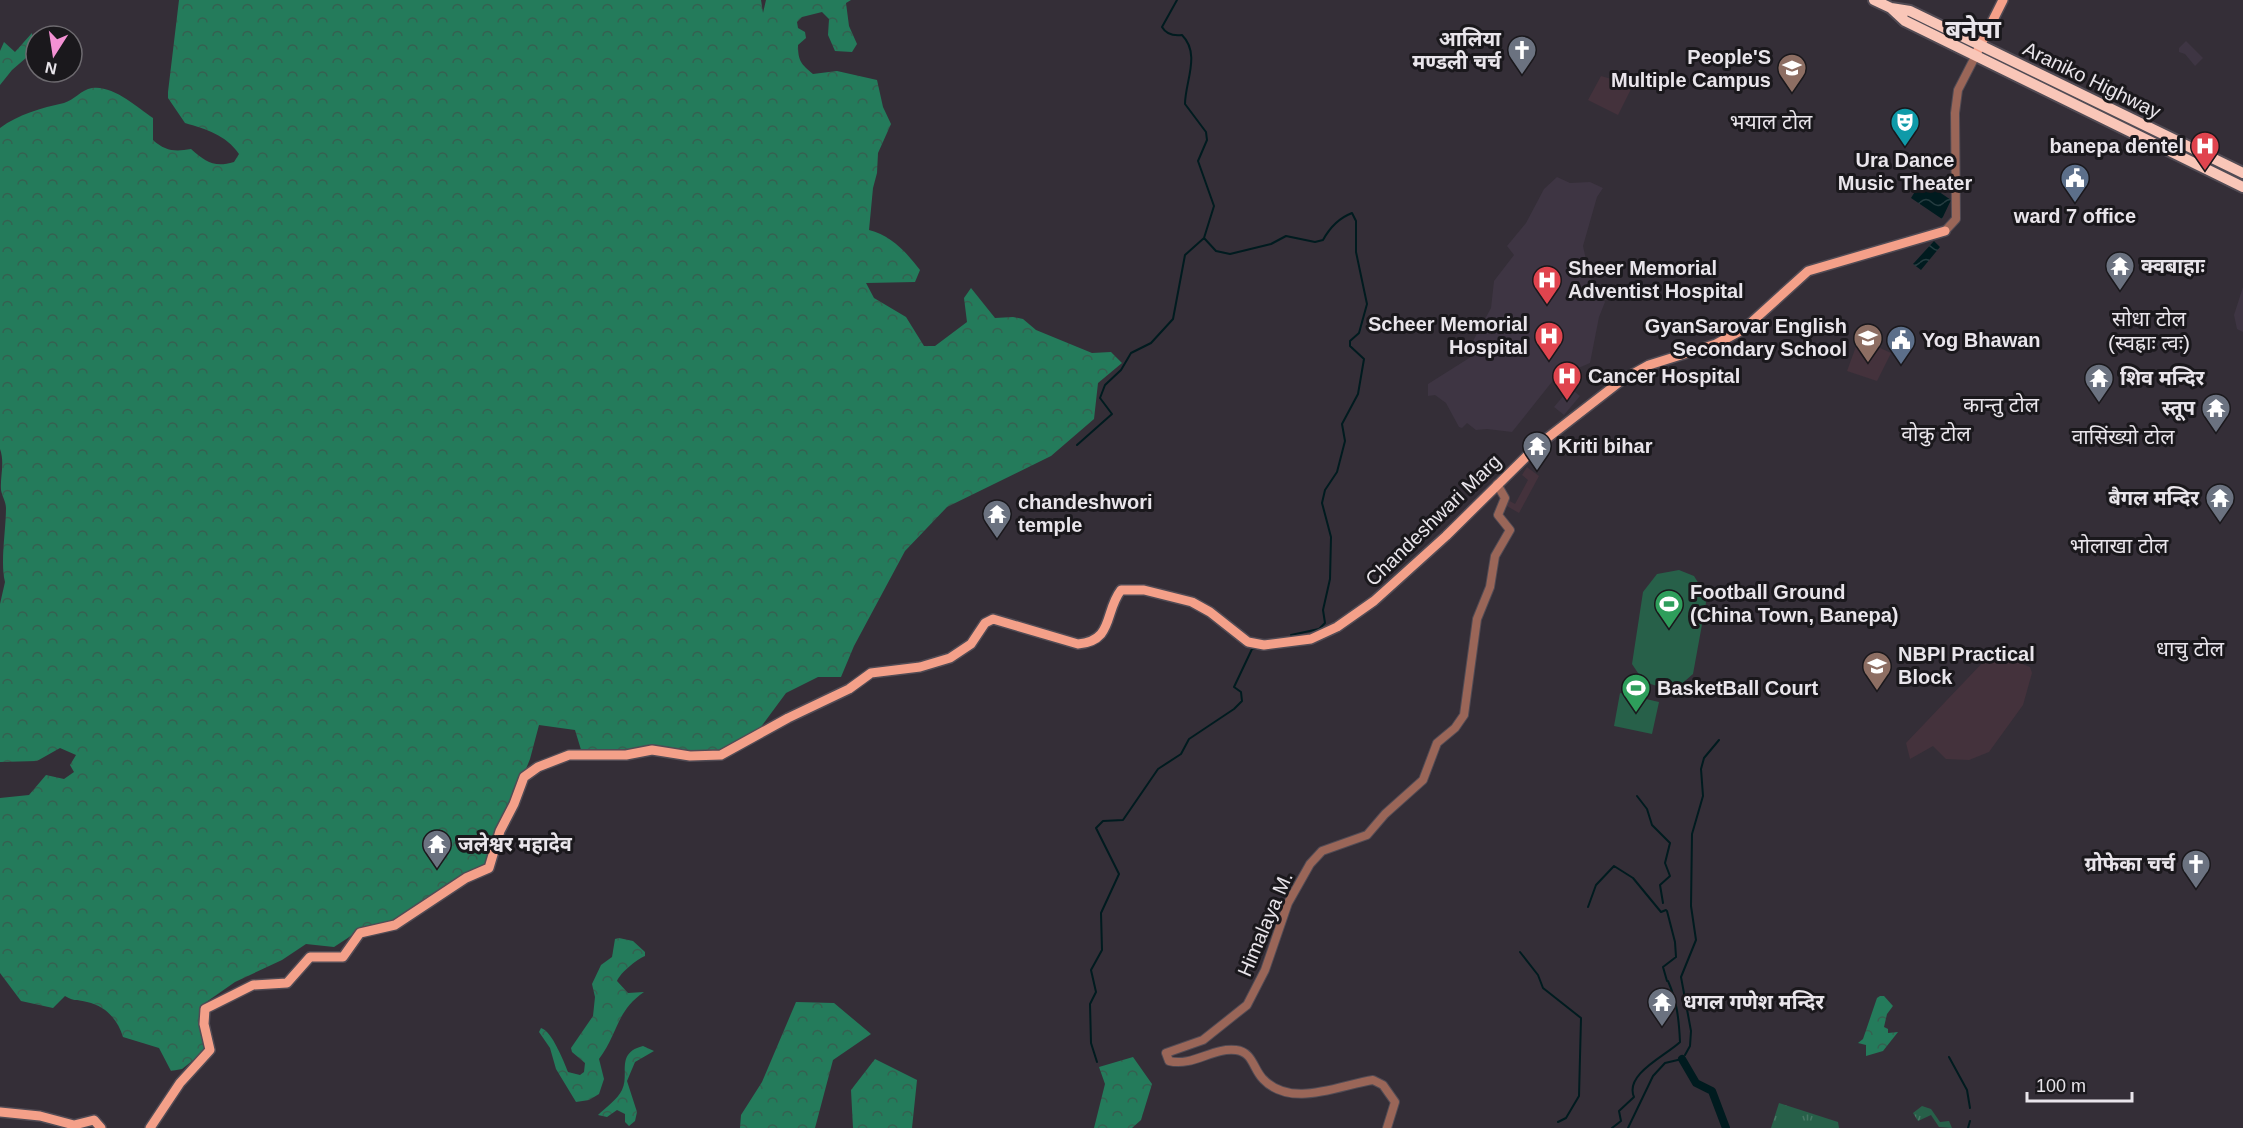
<svg xmlns="http://www.w3.org/2000/svg" width="2243" height="1128" viewBox="0 0 2243 1128" font-family="Helvetica,'Noto Sans Devanagari',sans-serif">
  <defs>
    <pattern id="grass-tufts" width="24" height="20" patternUnits="userSpaceOnUse" patternTransform="scale(1.5)"><rect width="24" height="20" fill="#276049"/><path d="M3 7l-1-3M5 7V3M7 7l1-3M15 17l-1-3M17 17v-4M19 17l1-3" fill="none" stroke="#467763"/></pattern>
    <pattern id="forest-crowns" width="20" height="18" patternUnits="userSpaceOnUse" patternTransform="scale(1.5)"><rect width="20" height="18" fill="#247b5b"/><path d="M2 6a3 3 0 1 1 6 0M12 15a3 3 0 1 1 6 0" fill="none" stroke="#356050"/></pattern>
    <pattern id="water-waves" width="16" height="10" patternUnits="userSpaceOnUse" patternTransform="scale(1.5)"><rect width="16" height="10" fill="#001b1f"/><path d="M0 5q4-4 8 0t8 0" fill="none" stroke="#253c40"/></pattern>
  </defs>
  <rect width="100%" height="100%" fill="#342e37"/>
  <path fill="#3e3543" d="M2186,41L2203,58L2195,66L2185,54L2179,52V48Z
    M1557,177L1570,183L1590,182L1603,188L1597,197L1583,246L1590,278L1605,302L1599,317L1590,363L1555,378L1512,432L1487,429L1476,430L1467,423L1462,428L1459,427L1446,403L1435,395L1428,396V384L1474,355L1473,341L1491,308L1494,281L1514,255L1507,246L1526,223L1544,189Z
    M2243,287V332L2237,329L2234,315Z
    M1570,388L1580,396L1564,415L1554,407Z"/>
  <path fill="#44323c" d="M1601,76L1633,85L1618,115L1588,100Z
    M1858,341H1865L1891,353L1877,381L1847,371Z
    M1527,467L1539,476L1519,513L1505,505L1508,500L1515,504L1528,480L1522,475Z
    M2000,655L2030,667L2032,673L2023,705L1989,752L1969,760L1946,759L1933,746L1910,759L1906,743L1987,658Z"/>
  <path fill="url(#grass-tufts)" d="M1779,1103L1838,1122L1839,1128H1771Z
    M1922,1106L1931,1109L1940,1122L1949,1121L1952,1128L1939,1127L1931,1115L1918,1121L1913,1113Z"/>
  <path fill="url(#forest-crowns)" d="M179,0H761L763,13L766,0H851L846,3L849,26L857,44L852,52L835,51L828,35L829,19L822,12L802,17L797,22L798,28L805,32L806,38L798,45C798,61 801,64 813,74L837,71L877,80L883,107L891,124L878,153L877,173L873,188L869,230C891,235 907,253 920,270L915,282L866,283L874,298L906,317L924,346H935L967,322L964,298L971,288L995,318L1013,317L1023,319L1036,330L1092,353L1111,352L1122,363L1098,383L1094,419L1051,456L947,507L905,551L854,646L841,677H818L786,693L755,735L716,755L582,753L575,730L539,725L530,759L487,866L398,920L360,930L334,947L306,944L282,960L235,982L202,1005L205,1051L182,1069L171,1071L159,1048L123,1037C118,1020 106,1006 87,1002C78,999 74,1002 65,996L53,1008L21,1001L0,973V798L29,795L46,775L64,779L74,772L70,765L76,755L60,748L37,761L0,762V604L5,582C0,563 6,530 6,508C6,502 2,496 1,490C0,476 5,463 0,449V128C19,114 41,108 64,103C74,100 81,90 92,88C113,85 137,107 153,118V140C165,151 175,152 191,149C206,162 214,168 234,162L239,154C226,135 206,129 185,123L168,98V92Z
    M32,33L34,51L12,70L0,85V51L4,42L15,52Z
    M619,938L633,941L645,952V956C636,960 621,972 617,981L628,993L644,992C616,1011 618,1034 599,1059L604,1079L599,1094L589,1100L576,1102L556,1069L550,1048L539,1032L541,1028C552,1031 564,1062 568,1072L580,1075L584,1072L585,1063L572,1052L571,1048L593,1016L595,997L592,984L601,965L612,957L615,939Z
    M1880,996H1884L1893,1006L1887,1014L1884,1027L1888,1029V1033L1898,1032L1883,1051L1866,1056V1045L1858,1043L1863,1039L1877,998Z
    M796,1002L834,1003L871,1034L833,1060L815,1128H740L741,1115L762,1082Z
    M643,1046L654,1051L635,1062L627,1081L637,1112L635,1121L629,1126L625,1122V1114L617,1110L607,1117L598,1115C605,1108 618,1099 622,1090C630,1074 615,1053 643,1046Z
    M1133,1057L1152,1084L1141,1120L1132,1128H1094L1105,1084L1099,1067Z
    M875,1059L917,1080L912,1128H853L851,1090Z"/>
  <path fill="#276049" d="M1679,570L1694,576L1707,597L1693,674L1679,686L1667,689L1644,682L1632,664L1643,592L1657,574Z
    M1620,693L1659,702L1652,734L1614,726Z"/>
  <path fill="url(#water-waves)" d="M1922,180L1951,200L1942,219L1911,198Z
    M1934,241L1940,247L1921,270L1913,264Z"/>
  <g fill="none" stroke-linecap="round" stroke-linejoin="round">
    <path stroke="#001b1f" stroke-width="2" d="M1204,238L1216,251L1230,254L1271,244L1286,236L1315,242L1323,240C1329,229 1339,218 1352,213L1356,221V252L1367,304L1359,333L1350,341V346L1364,359L1358,394L1342,424L1345,441L1337,472L1325,490L1322,503L1331,537L1330,579L1323,610L1325,623L1319,629L1291,635
      M1077,445L1112,414L1100,398L1105,385L1121,370L1131,353L1151,343L1173,319L1185,255L1204,238L1214,206L1198,161L1207,140L1206,132L1185,104C1185,82 1201,54 1182,35C1174,36 1166,34 1162,27L1177,0
      M1637,796L1647,809L1652,825L1670,843L1665,863L1670,876L1660,885L1663,903
      M1588,907L1596,885L1614,866L1633,878L1661,912L1666,910
      M1667,911L1675,942L1676,957L1663,967L1667,981
      M1520,952L1538,975L1543,988L1581,1018L1579,1096L1566,1118L1558,1122
      M1685,1055L1690,1046L1691,1031L1681,977L1696,940L1691,906L1692,834L1703,796L1701,769L1704,758L1719,740
      M1949,1057L1967,1090L1970,1108
      M1097,1062L1091,1043L1090,1004L1096,992L1091,970L1102,950L1101,913L1119,874L1096,828L1103,821L1123,820L1158,769L1181,754L1189,739L1234,709L1242,701L1241,692L1234,687L1252,649L1260,648
      M1612,1128L1621,1121L1619,1111L1634,1097C1624,1074 1667,1055 1680,1042C1679,1020 1677,1001 1668,981
      M1628,1128L1653,1076L1665,1063L1682,1059
      M1968,1128L1970,1121"/>
    <path stroke="#001b1f" stroke-width="8" d="M1682,1059L1696,1083L1712,1091L1726,1128"/>
    <g stroke="#514b54" stroke-width="10">
      <path id="minor" d="M1945,231L1956,219L1955,113L1958,90L1975,57
        M1387,1128L1395,1102L1383,1085L1373,1080C1340,1085 1291,1109 1263,1079C1253,1069 1253,1052 1236,1050C1213,1047 1193,1067 1169,1061L1166,1053L1203,1040L1247,1005L1265,970L1288,903L1310,864L1322,851L1367,835L1385,814L1423,780L1437,743L1455,728L1464,715L1477,619L1490,587L1495,556L1510,530L1498,515L1505,498L1497,484"/>
    </g>
    <g stroke="#514b54" stroke-width="12">
      <path id="major" d="M1977,52L2003,0
        M0,1112L40,1116L74,1125L94,1120L101,1128
        M150,1128L180,1083L210,1050L204,1024L205,1009L253,985L287,983L310,957H343L360,933L395,925L466,878L489,868L500,831L514,804L524,777L538,767L569,755H626L652,750L690,756L721,755L788,718L849,689L871,673L920,667L950,658L971,644L985,623L993,619L1078,644C1114,641 1104,612 1121,590H1144L1192,602L1210,612L1248,642L1264,645L1311,639L1337,627L1374,601L1446,536L1537,446L1622,380L1649,365L1716,344L1744,329L1808,271L1945,231"/>
    </g>
    <g stroke="#514b54" stroke-width="14">
      <path id="highway" d="M1874,0L1891,8L1905,21L2243,187
        M1891,8L1910,11L2243,173"/>
    </g>
    <use href="#minor" stroke="#9a6658" stroke-width="8"/>
    <use href="#major" stroke="#f4a089" stroke-width="9"/>
    <use href="#highway" stroke="#f9c6b8" stroke-width="10"/>
  </g>
  <defs>
    <g id="church-pin" transform="scale(1.5)"><path d="M0 17L-7.5 6A9.5 9.5 0 1 1 7.5 6Z" fill="#6b7280" stroke="#1a181c"/><path d="M-1.2-6h2.4v3.5h3.3v2.4h-3.3V6h-2.4V-.1h-3.3v-2.4h3.3Z" fill="#fff"/></g>
    <g id="university-pin" transform="scale(1.5)"><path d="M0 17L-7.5 6A9.5 9.5 0 1 1 7.5 6Z" fill="#8d6e63" stroke="#1a181c"/><path d="M0-5L7-2L0 1L-7-2ZM-4 1L0 2.5L4 1V4Q0 6-4 4Z" fill="#fff"/></g>
    <g id="theatre-pin" transform="scale(1.5)"><path d="M0 17L-7.5 6A9.5 9.5 0 1 1 7.5 6Z" fill="#0f9aa8" stroke="#1a181c"/><path d="M-5-5.5Q0-4 5-5.5V0Q5 5 0 6Q-5 5-5 0ZM-3.3-2.5H-1v1.5H-3.3ZM1-2.5H3.3v1.5H1ZM-2.8 1Q0 5.5 2.8 1Z" fill="#fff"/></g>
    <g id="hospital-pin" transform="scale(1.5)"><path d="M0 17L-7.5 6A9.5 9.5 0 1 1 7.5 6Z" fill="#e0444e" stroke="#1a181c"/><path d="M-5-5h3v3.5h4V-5h3V5h-3V1.5h-4V5h-3Z" fill="#fff"/></g>
    <g id="civic-pin" transform="scale(1.5)"><path d="M0 17L-7.5 6A9.5 9.5 0 1 1 7.5 6Z" fill="#5c6f8a" stroke="#1a181c"/><path d="M-.6-6.5H3V-4.5H.6V-3L4-1V1h2V6H-6V1h2V-1L-.6-3ZM-1.2 2.5V6h2.4V2.5Z" fill="#fff"/></g>
    <g id="temple-pin" transform="scale(1.5)"><path d="M0 17L-7.5 6A9.5 9.5 0 1 1 7.5 6Z" fill="#6b7280" stroke="#1a181c"/><path d="M0-6L5-2H3V0L6.5 2.5H4V6H1.5V3h-3V6H-4V2.5H-6.5L-3 0V-2H-5Z" fill="#fff"/></g>
    <g id="school-pin" transform="scale(1.5)"><path d="M0 17L-7.5 6A9.5 9.5 0 1 1 7.5 6Z" fill="#8d6e63" stroke="#1a181c"/><path d="M0-5L7-2L0 1L-7-2ZM-4 1L0 2.5L4 1V4Q0 6-4 4Z" fill="#fff"/></g>
    <g id="stadium-pin" transform="scale(1.5)"><path d="M0 17L-7.5 6A9.5 9.5 0 1 1 7.5 6Z" fill="#2e9e5b" stroke="#1a181c"/><path d="M0-5a6.5 5 0 1 0 0 10a6.5 5 0 1 0 0-10ZM-3.5-1.8h7v3.6h-7Z" fill="#fff"/></g>
  </defs>
  <g fill-rule="evenodd">
    <use href="#church-pin" x="1522" y="50"/>
    <use href="#university-pin" x="1792" y="68"/>
    <use href="#theatre-pin" x="1905" y="122"/>
    <use href="#hospital-pin" x="2205" y="146"/>
    <use href="#civic-pin" x="2075" y="178"/>
    <use href="#temple-pin" x="2120" y="266"/>
    <use href="#hospital-pin" x="1547" y="280"/>
    <use href="#hospital-pin" x="1549" y="336"/>
    <use href="#school-pin" x="1868" y="338"/>
    <use href="#civic-pin" x="1901" y="340"/>
    <use href="#hospital-pin" x="1567" y="376"/>
    <use href="#temple-pin" x="2099" y="378"/>
    <use href="#temple-pin" x="2216" y="408"/>
    <use href="#temple-pin" x="1537" y="446"/>
    <use href="#temple-pin" x="2220" y="498"/>
    <use href="#temple-pin" x="997" y="514"/>
    <use href="#stadium-pin" x="1669" y="604"/>
    <use href="#university-pin" x="1877" y="666"/>
    <use href="#stadium-pin" x="1636" y="688"/>
    <use href="#temple-pin" x="437" y="844"/>
    <use href="#church-pin" x="2196" y="864"/>
    <use href="#temple-pin" x="1662" y="1002"/>
  </g>
  <g text-anchor="middle" stroke-width="6" stroke-linejoin="round" paint-order="stroke">
    <g font-size="20" font-weight="bold" fill="#e9e5eb" stroke="#1a181c" text-anchor="start">
      <text x="1501" y="46" text-anchor="end">आलिया<tspan x="1501" dy="23">मण्डली चर्च</tspan></text>
      <text x="1771" y="64" text-anchor="end">People'S<tspan x="1771" dy="23">Multiple Campus</tspan></text>
      <text x="2184" y="153" text-anchor="end">banepa dentel</text>
      <text x="1905" y="167" text-anchor="middle">Ura Dance<tspan x="1905" dy="23">Music Theater</tspan></text>
      <text x="2075" y="223" text-anchor="middle">ward 7 office</text>
      <text x="2141" y="273">क्वबाहाः</text>
      <text x="1568" y="275">Sheer Memorial<tspan x="1568" dy="23">Adventist Hospital</tspan></text>
      <text x="1528" y="331" text-anchor="end">Scheer Memorial<tspan x="1528" dy="23">Hospital</tspan></text>
      <text x="1847" y="333" text-anchor="end">GyanSarovar English<tspan x="1847" dy="23">Secondary School</tspan></text>
      <text x="1922" y="347">Yog Bhawan</text>
      <text x="1588" y="383">Cancer Hospital</text>
      <text x="2120" y="385">शिव मन्दिर</text>
      <text x="2195" y="415" text-anchor="end">स्तूप</text>
      <text x="1558" y="453">Kriti bihar</text>
      <text x="2199" y="505" text-anchor="end">बैगल मन्दिर</text>
      <text x="1018" y="509">chandeshwori<tspan x="1018" dy="23">temple</tspan></text>
      <text x="1690" y="599">Football Ground<tspan x="1690" dy="23">(China Town, Banepa)</tspan></text>
      <text x="1898" y="661">NBPI Practical<tspan x="1898" dy="23">Block</tspan></text>
      <text x="1657" y="695">BasketBall Court</text>
      <text x="458" y="851">जलेश्वर महादेव</text>
      <text x="2175" y="871" text-anchor="end">ग्रोफेका चर्च</text>
      <text x="1683" y="1009">धगल गणेश मन्दिर</text>
    </g>
    <g font-size="20" fill="#e9e5eb" stroke="#1a181c">
      <text transform="translate(2092 80) rotate(26)" y="7">Araniko Highway</text>
      <text transform="translate(1433 520) rotate(-44)" y="7">Chandeshwari Marg</text>
      <text transform="translate(1265 924) rotate(-67)" y="7">Himalaya M.</text>
    </g>
    <g font-size="21" fill="#e9e5eb" stroke="#1a181c">
      <text x="1771" y="129">भयाल टोल</text>
      <text x="2149" y="326">सोधा टोल<tspan x="2149" dy="24">(स्वह्राः त्वः)</tspan></text>
      <text x="2001" y="412">कान्तु टोल</text>
      <text x="1936" y="441">वोकु टोल</text>
      <text x="2123" y="444">वासिंख्यो टोल</text>
      <text x="2119" y="553">भोलाखा टोल</text>
      <text x="2190" y="656">धाचु टोल</text>
    </g>
    <g font-size="26" font-weight="bold" fill="#e9e5eb" stroke="#1a181c">
      <text x="1973" y="38">बनेपा</text>
    </g>
  </g>
  <g transform="translate(54 54) rotate(192)"><circle r="28" fill="#1a181c" stroke="#6d6a6f" stroke-width="1.5"/>
  <path d="M0-4.5L10 22L0 15L-10 22Z" fill="#f491d4"/>
  <text y="-9" font-size="16" font-weight="bold" text-anchor="middle" fill="#e9e5eb">N</text>
  </g>
  <path d="M2027 1092v9h105v-9" fill="none" stroke="#e9e5eb" stroke-width="3"/>
  <text x="2036" y="1092" font-size="18" fill="#e9e5eb" stroke="#1a181c" stroke-width="4.5" paint-order="stroke">100 m</text>
</svg>
